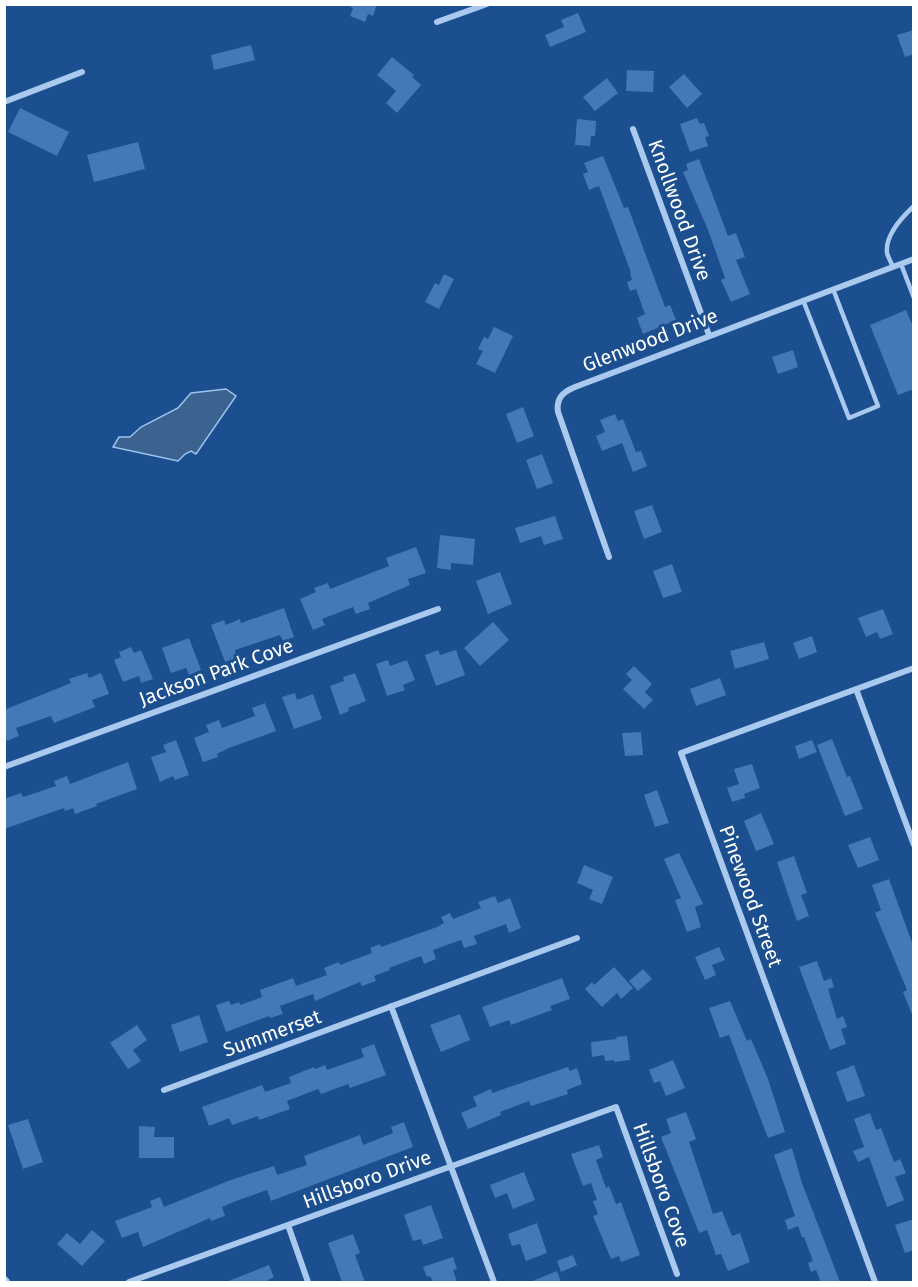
<svg xmlns="http://www.w3.org/2000/svg" width="918" height="1287" viewBox="0 0 918 1287" font-family="'Fira Sans',sans-serif">
  <rect width="100%" height="100%" fill="#1b4f8f"/>
  <path fill="#3c6290" stroke="#9cc4f0" stroke-width="1.5" d="M226,389L236,396L196,454L191,451L185,454L178,461L113,447L119,437H130L141,427L178,408L191,393Z"/>
  <path fill="#4478b7" d="M345,4H377L373,16L368,14L365,22L350,16L353,8Z
    M578,13L586,32L550,47L545,35L564,27L561,20Z
    M914,30V54L905,57L897,35Z
    M251,45L255,60L214,70L211,55Z
    M392,57L414,75L412,77L421,85L397,113L386,103L396,91L377,75Z
    M627,70L654,71L653,92L626,91Z
    M684,74L702,94L687,108L669,87Z
    M607,78L618,93L595,111L583,97Z
    M20,108L69,132L57,156L8,132Z
    M697,118L700,124L704,123L709,136L705,137L708,146L690,152L680,124Z
    M577,119L596,121L595,136H591L590,146L575,145Z
    M138,142L145,169L94,182L87,155Z
    M603,156L624,208L628,207L665,307L670,305L676,320L643,334L637,318L645,314L636,289L630,291L627,282L632,280L630,273H631L599,186L589,190L583,174L588,172L584,163Z
    M699,159L728,236L736,233L745,257L736,260L750,294L731,302L721,280L725,278L708,230L683,172L688,170L686,164Z
    M444,274L454,279L439,309L425,302L435,283L439,285Z
    M906,310L914,329V389L898,395L870,325Z
    M494,327L513,336L495,373L476,364L483,351L478,349L484,337L488,339Z
    M793,350L798,367L778,374L772,357Z
    M523,407L534,436L517,443L506,414Z
    M615,414L618,421L623,419L636,452L641,451L647,466L633,472L622,443L602,451L596,436L605,432L600,420Z
    M542,454L553,483L537,489L526,460Z
    M652,505L662,532L644,539L634,511Z
    M555,516L563,539L544,545L541,536L520,543L515,528Z
    M440,535L475,539L473,565L451,563V570L437,568Z
    M416,547L426,573L408,579L410,585L368,603L370,609L356,614L353,607L322,619L325,625L313,630L300,599L316,592L314,588L328,583L330,589L389,566L386,558Z
    M672,564L682,592L663,598L653,571Z
    M500,572L512,604L488,614L476,581Z
    M284,608L294,637L283,641L280,635L235,650L237,658L225,662L211,625L224,620L226,625L240,619L241,623Z
    M883,609L893,634L880,639L877,632L866,637L858,618Z
    M493,622L509,640L480,666L464,648Z
    M812,636L817,652L799,659L793,643Z
    M189,638L201,670L189,675L186,668L171,673L162,648Z
    M764,642L769,659L735,669L730,651Z
    M131,647L134,653L141,650L153,679L141,683L139,676L123,682L114,660L121,657L119,652Z
    M438,650L440,655L456,650L465,675L436,686L425,655Z
    M388,660L390,666L407,660L415,680L403,685L405,690L387,696L376,664Z
    M634,666L652,684L645,692L653,700L644,709L623,689L632,680L626,674Z
    M87,673L89,678L101,673L109,694L92,700L95,707L54,723L51,716L16,728L19,736L7,741L4,736V710L71,683L69,679Z
    M355,673L366,701L348,708L349,711L340,715L330,686L344,681L343,677Z
    M720,678L726,695L696,706L690,689Z
    M295,693L297,700L313,694L322,719L294,729L282,697Z
    M265,703L276,731L229,748L217,754L218,757L203,762L194,738L209,732L206,725L219,720L222,728L255,716L252,708Z
    M641,732L643,755L625,756L622,733Z
    M832,739L847,777L850,776L863,809L845,816L817,745Z
    M176,740L189,775L175,780L173,776L160,782L151,757L166,752L163,745Z
    M812,740L817,752L799,759L795,746Z
    M128,762L137,789L96,804L97,806L75,814L73,808L65,811L64,808L4,829V799L21,793L23,797L56,786L54,781L67,776L70,784Z
    M752,764L760,788L744,794L745,798L732,802L727,788L739,784L734,769Z
    M657,790L669,823L655,827L644,795Z
    M761,813L774,844L756,851L744,821Z
    M870,837L879,860L858,868L848,845Z
    M679,853L703,904L695,907L701,927L687,932L675,900L681,898L664,859Z
    M794,856L807,893L801,895L809,916L797,921L777,862Z
    M584,865L613,877L602,904L589,899L593,890L577,883Z
    M889,879L914,948L913,1017L903,992L907,990L875,913L881,910L872,885Z
    M495,896L498,903L510,898L521,928L509,933L506,924L474,936L477,944L464,948L461,940L433,950L436,959L424,964L421,956L389,968L390,970L374,976L376,981L362,986L360,982L315,1001L313,994L280,1006L283,1014L270,1018L269,1016L226,1032L216,1005L229,1001L231,1005L239,1002L240,1005L262,997L260,990L293,978L296,986L327,975L324,968L339,962L340,965L372,953L370,948L380,944L381,947L437,927L444,923L441,917L450,913L453,919L481,908L478,902Z
    M719,947L725,960L712,965L716,975L705,980L695,957Z
    M817,961L824,981L831,978L834,987L828,989L837,1019L843,1016L847,1027L841,1029L846,1044L830,1050L799,967Z
    M614,967L633,988L621,999L617,993L602,1007L585,989L592,982L594,985Z
    M643,969L652,979L638,991L629,981Z
    M562,978L570,999L550,1006L552,1010L511,1025L509,1020L490,1027L482,1007Z
    M730,1001L747,1041L751,1039L768,1079L785,1132L768,1138L729,1035L720,1038L709,1008Z
    M460,1014L470,1040L441,1052L430,1025Z
    M199,1015L208,1042L180,1052L171,1025Z
    M137,1025L147,1040L133,1050L141,1061L128,1069L110,1043Z
    M627,1036L630,1060L614,1062V1060L605,1061L604,1055L592,1057L591,1042L617,1039L616,1037Z
    M374,1044L386,1075L350,1088L348,1084L321,1094L318,1089L287,1101L290,1109L259,1120L258,1116L232,1125L229,1118L209,1126L202,1107L262,1085L265,1092L291,1083L289,1077L314,1067L315,1069L325,1065L327,1070L364,1057L361,1049Z
    M673,1060L685,1088L666,1096L660,1081L654,1083L649,1070Z
    M854,1065L865,1096L847,1102L836,1072Z
    M568,1067L570,1071L577,1068L582,1084L567,1090L568,1094L531,1106L529,1101L500,1112L501,1115L468,1129L461,1113L477,1106L473,1097L491,1089L492,1093Z
    M686,1112L696,1139L689,1142L713,1214L722,1211L732,1236L740,1233L750,1262L728,1271L721,1254L716,1255L707,1230L699,1233L661,1137L671,1133L666,1119Z
    M870,1113L876,1130L881,1128L894,1162L900,1159L906,1173L895,1177L904,1200L887,1207L869,1157L858,1162L853,1151L864,1147L854,1119Z
    M28,1119L43,1162L23,1169L8,1125Z
    M404,1122L413,1147L271,1201L267,1190L236,1201L222,1207L225,1216L211,1221L210,1218L143,1247L138,1232L122,1238L115,1221L152,1207L150,1201L160,1197L164,1207L228,1181L274,1166L277,1175L307,1165L304,1156L360,1135L363,1145L393,1133L391,1127Z
    M139,1126L155,1127L154,1137H174V1158H139Z
    M599,1145L603,1157L596,1160L606,1188L609,1186L616,1204L621,1202L640,1255L621,1262L619,1256L611,1259L593,1216L598,1214L593,1201L597,1200L591,1183L583,1186L571,1154Z
    M792,1148L802,1183L840,1282H821L816,1270L811,1272L808,1263L813,1261L804,1237H802L798,1226L788,1230L785,1220L795,1216L774,1155Z
    M524,1172L535,1200L513,1209L507,1193L495,1198L490,1185Z
    M431,1205L443,1238L423,1245L421,1239L413,1241L404,1215Z
    M914,1219V1250L905,1253L895,1225Z
    M537,1223L547,1253L526,1261L520,1244L512,1246L508,1234Z
    M92,1230L105,1241L82,1266L57,1244L67,1233L80,1244Z
    M353,1234L360,1253L355,1255L365,1282H342L328,1243Z
    M573,1255L577,1265L561,1272L557,1261Z
    M453,1257L457,1269L453,1270L457,1282H433L430,1276L427,1277L423,1267Z
    M269,1265L274,1277L268,1280L270,1282H226Z
    M557,1271L561,1282H530Z"/>
  <g fill="none" stroke-linecap="round" stroke-linejoin="round">
    <path stroke="#a9c9ee" stroke-width="4.5" d="M901,264L914,298
      M893,267C891,262 888,257 887,253C885,235 902,217 914,206
      M803,300L849,418L878,406L833,289"/>
    <path stroke="#a9c9ee" stroke-width="6" d="M437,22L487,4
      M4,102L82,72
      M633,129L709,335
      M609,557L558,412C556,398 563,392 575,387L914,259
      M856,689L914,845
      M4,767L438,609
      M391,1006L494,1282
      M164,1090L577,938
      M288,1225L308,1282
      M129,1282L616,1107L677,1274
      M875,1282L681,753L914,668"/>
    <path stroke="#a9c9ee" stroke-width="10" d="M4,1281L5,1282"/>
  </g>
  <g text-anchor="middle" stroke-width="6" stroke-linejoin="round" paint-order="stroke">
    <g font-size="20" fill="#fff" stroke="#1b4f8f">
      <text transform="translate(680 210) rotate(70)" y="7">Knollwood Drive</text>
      <text transform="translate(650 340) rotate(-21)" y="7">Glenwood Drive</text>
      <text transform="translate(216 672) rotate(-20)" y="7">Jackson Park Cove</text>
      <text transform="translate(751 896) rotate(70)" y="7">Pinewood Street</text>
      <text transform="translate(272 1033) rotate(-20)" y="7">Summerset</text>
      <text transform="translate(367 1179) rotate(-20)" y="7">Hillsboro Drive</text>
      <text transform="translate(662 1185) rotate(70)" y="7">Hillsboro Cove</text>
    </g>
  </g>
  <rect width="918" height="1287" fill="none" stroke="#ffffff" stroke-width="12"/>
</svg>
